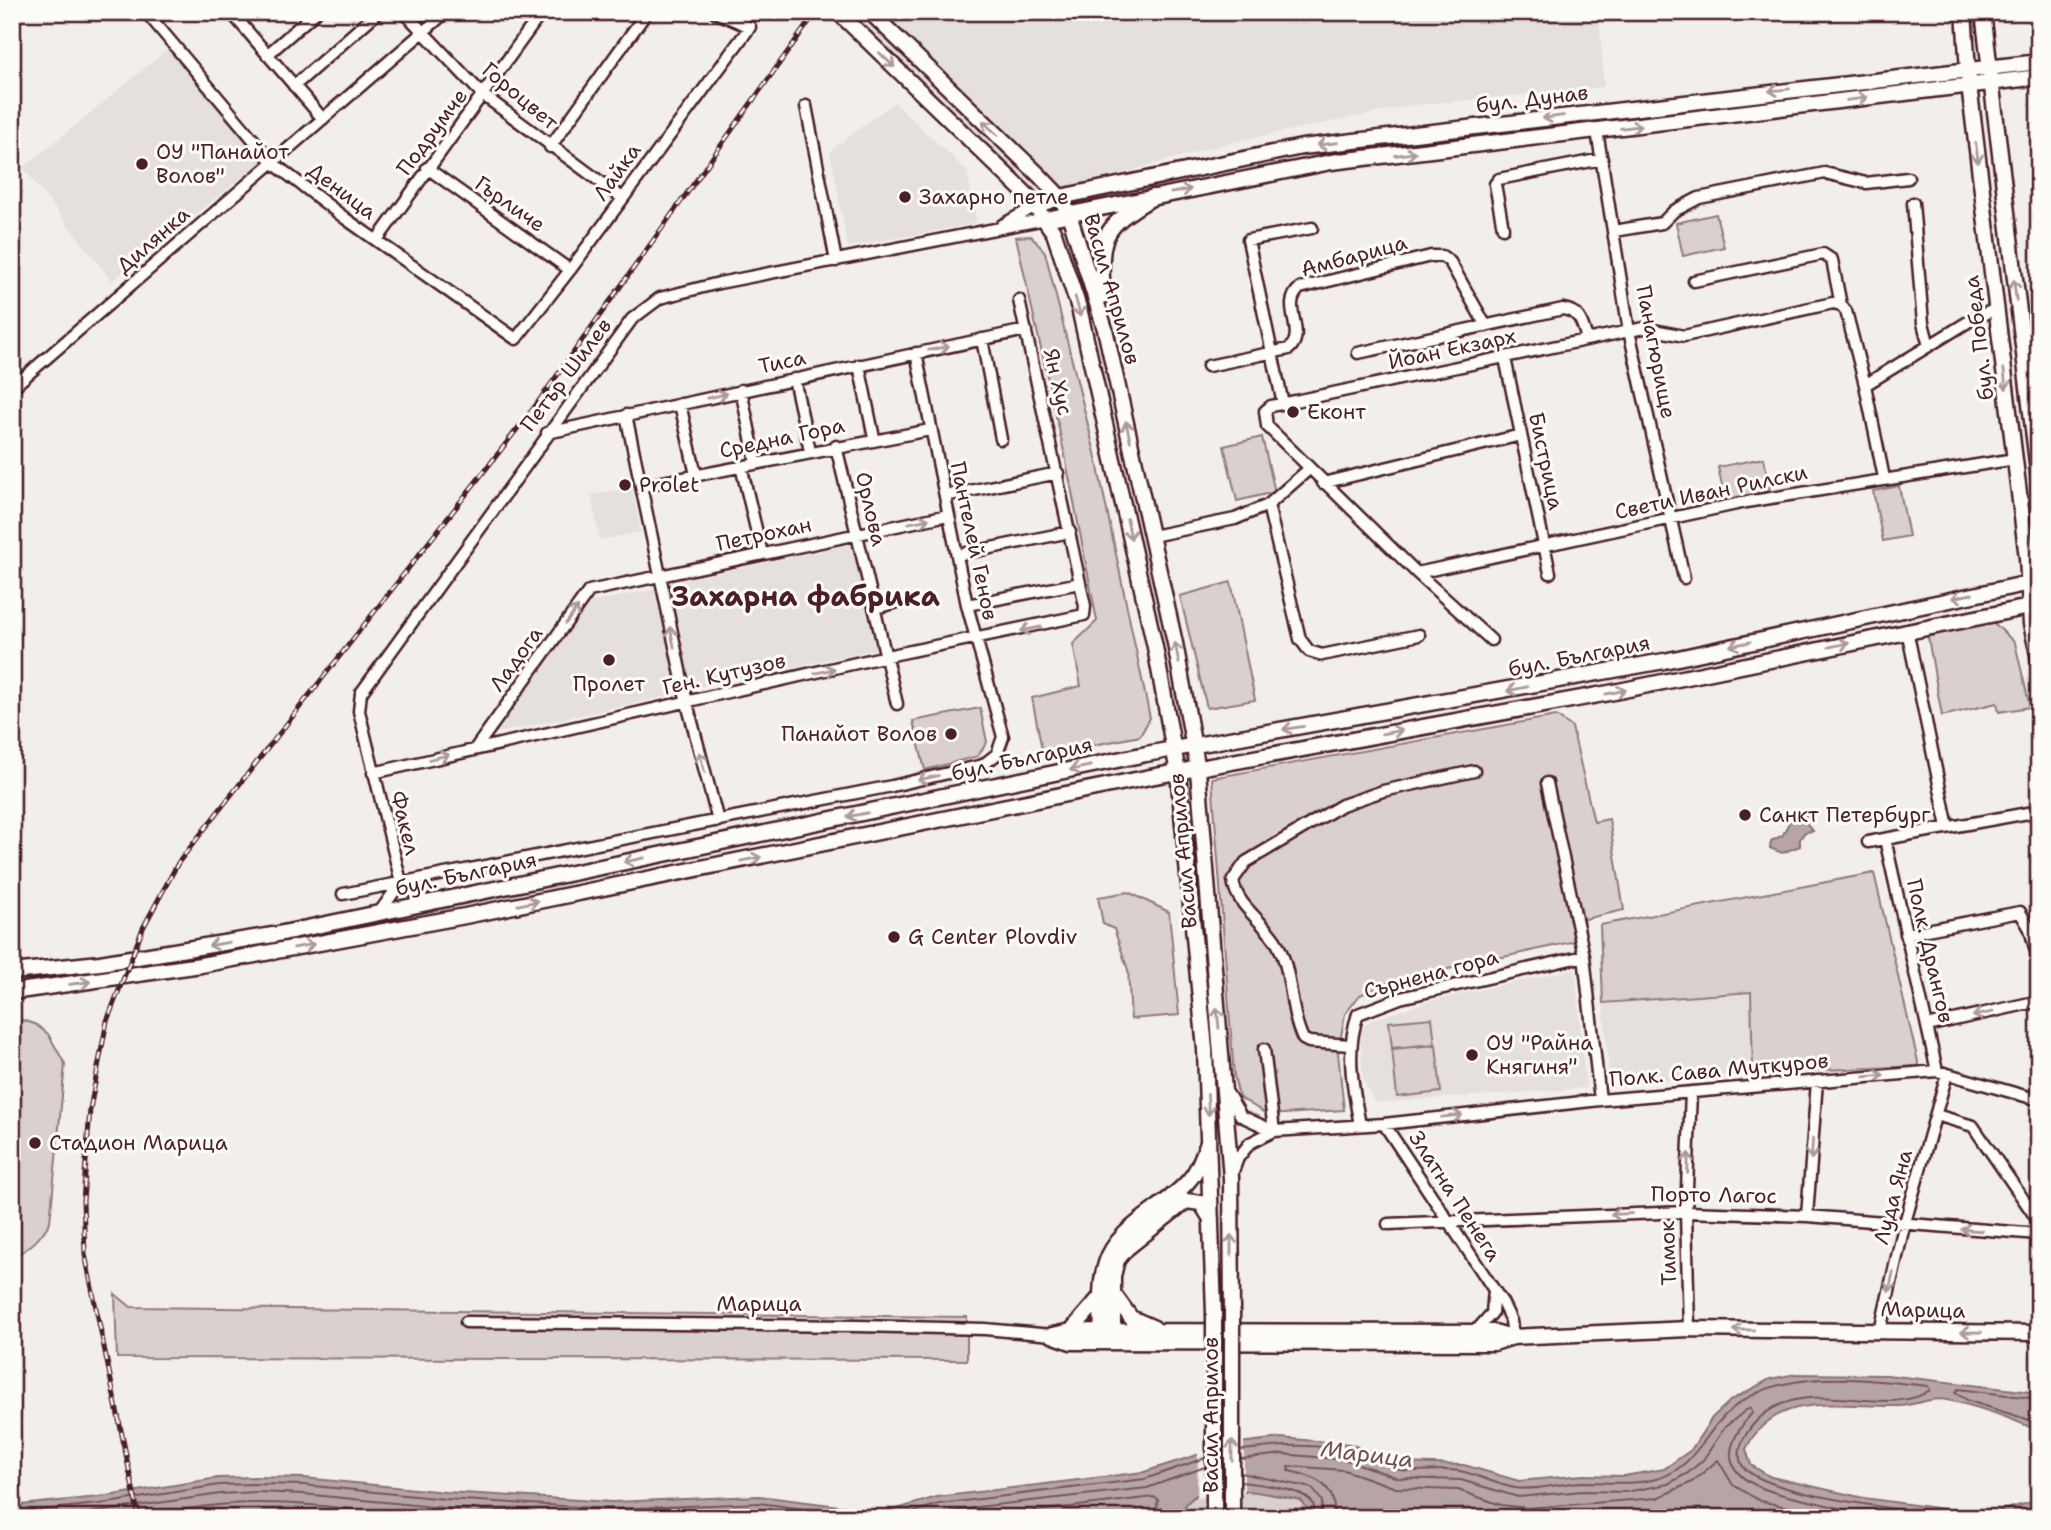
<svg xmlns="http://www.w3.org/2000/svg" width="2051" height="1530" viewBox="0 0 2051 1530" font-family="'Shantell Sans',sans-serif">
  <rect width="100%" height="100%" fill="#f2efeb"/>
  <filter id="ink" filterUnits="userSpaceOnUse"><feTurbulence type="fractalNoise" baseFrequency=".0143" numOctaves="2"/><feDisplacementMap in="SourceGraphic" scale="14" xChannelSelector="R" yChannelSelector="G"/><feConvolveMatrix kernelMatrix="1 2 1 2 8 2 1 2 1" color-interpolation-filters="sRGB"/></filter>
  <g filter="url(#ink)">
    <path fill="#e5dfdd" d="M832,12H1599L1604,87L1414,105L1228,143L1026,201Z
      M168,49L262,161L112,281L23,168Z
      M894,102L967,171L977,223L848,247L830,151Z
      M632,487L641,532L600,540L591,495Z
      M854,544L877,649L690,689L668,583Z
      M658,588L681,693L489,735L584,604Z
      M1575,969L1586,1088L1375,1103L1363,1080L1360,1031L1369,1021L1429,1001Z
      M1751,992L1753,1073L1610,1085L1603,1003Z"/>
    <path fill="#d9d0cf" stroke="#92787d" stroke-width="2" d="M1716,214L1724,247L1683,256L1676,223Z
      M1031,236L1045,252L1095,453L1150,718L1140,736L1043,755L1032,698L1081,686L1073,644L1097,621L1065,456L1016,237Z
      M1262,437L1275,492L1237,501L1224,446Z
      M1764,458L1770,491L1725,500L1718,467Z
      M1899,486L1909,536L1883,541L1873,491Z
      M1231,582L1255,700L1207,708L1180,596Z
      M1991,620L2015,643L2030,707L1999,712L1997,703L1942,716L1927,632Z
      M980,708L987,742L978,756L925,770L913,721Z
      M1556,716L1572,727L1594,822L1609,819L1624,910L1572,922L1576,941L1393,981L1360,995L1345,1014L1338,1053L1344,1110L1268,1115L1239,1097L1234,1076L1212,778Z
      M1874,873L1919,1066L1753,1073L1751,992L1603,1003L1600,925Z
      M1128,892L1169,912L1179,1015L1131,1019L1128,970L1114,929L1103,924L1098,897Z
      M12,1017L35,1024L48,1034L65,1064L50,1222C40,1239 30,1249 12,1257Z
      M1432,1018L1435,1044L1392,1048L1389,1022Z
      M1436,1045L1441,1092L1397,1097L1392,1049Z
      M115,1294L131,1307L967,1317V1360L117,1358Z
      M1243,1489L1300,1499L1308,1510L1299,1518H1181C1185,1487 1219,1491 1243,1489Z"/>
    <path fill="#b7a5a6" stroke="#8b6f75" stroke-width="2" d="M1802,812L1809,815L1807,824L1813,831L1805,832L1800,839V846L1782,853L1770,848L1771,841L1783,835L1793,814Z
      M1796,1374L1887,1375L2039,1393V1431C2010,1418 1978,1406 1947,1400C1930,1397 1916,1405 1900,1406C1845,1408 1775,1388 1746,1449L1751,1465L1771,1477L1864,1498L1958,1511L1988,1514L2039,1500V1518H1299L1308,1510L1301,1500C1270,1495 1187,1471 1181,1518H12V1506L107,1496L218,1478L256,1477L304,1478L445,1492L612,1502L759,1496L887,1512L937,1497L1144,1472L1231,1444L1281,1438L1350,1444L1401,1463L1464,1465L1519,1481L1583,1475L1624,1476L1664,1469L1691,1450L1712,1418L1731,1400L1770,1379Z"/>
    <path fill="#f2efeb" d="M1244,1439V1493L1197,1498L1198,1449Z"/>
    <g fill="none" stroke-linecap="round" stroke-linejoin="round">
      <path stroke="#76555c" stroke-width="2" d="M2039,1399L1958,1389L1955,1393L1969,1401L2039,1423
        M1241,1450C1277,1446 1315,1442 1351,1452C1368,1457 1384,1467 1401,1470C1420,1473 1440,1468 1459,1471C1478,1474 1496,1485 1515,1488C1538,1491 1560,1483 1583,1482C1606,1482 1629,1485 1652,1480C1686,1473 1698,1447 1718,1423C1766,1363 1861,1379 1928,1386L1930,1390C1885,1423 1792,1364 1747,1433C1741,1442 1737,1452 1741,1463C1755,1496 1917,1510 1954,1518
        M1241,1459L1282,1454L1347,1460L1398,1478L1461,1480L1518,1497L1583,1491L1626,1492L1668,1484L1688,1473L1703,1460L1725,1427L1750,1407L1753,1412C1696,1476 1761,1491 1814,1502C1837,1507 1860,1514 1883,1518
        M1241,1473L1312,1488L1322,1501L1321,1518
        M1241,1482C1257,1484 1332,1490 1310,1518
        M12,1513L108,1503L219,1485L256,1484L304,1485L445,1499L612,1509L759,1503L871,1518
        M55,1518L220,1494L256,1492L303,1494L444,1508L611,1517L758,1512L815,1518
        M135,1518C175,1511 214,1503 254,1503C313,1502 373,1513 432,1518
        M895,1518L939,1504L1145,1479L1205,1458
        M923,1518L977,1507L1147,1488L1205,1467
        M977,1518L1154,1497L1158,1500L1155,1518
        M1333,1518C1339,1486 1315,1476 1289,1471L1288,1466L1344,1470L1396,1488L1458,1490L1501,1505L1527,1508L1657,1498L1692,1482L1718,1460L1733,1485L1760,1501L1837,1518"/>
      <g stroke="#4a1f2b" stroke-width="15">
        <path id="street" d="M146,12L273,163L346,219L516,339L570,270L750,27L715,12
          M231,12L323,119
          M404,12L483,95L621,197
          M267,55L316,12
          M294,86L378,12
          M806,106L836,261
          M1597,131L1629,331L1684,578
          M550,147L647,12
          M427,168L570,270
          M1913,203L1923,323L1929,346
          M1002,225L1036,206
          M1503,228L1495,184L1499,179L1602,159
          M1614,231L1662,223L1674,211L1699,198L1825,173L1866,183L1908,178
          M377,240L542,12
          M1694,281L1823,254L1832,260L1841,305
          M982,339L1001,439
          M1358,353L1563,309C1581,312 1582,323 1587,339
          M1505,358L1550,573
          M859,365L874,438
          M1208,366L1289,349C1308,332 1279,306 1300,288L1431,256H1442L1450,262L1486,326
          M794,379L810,451
          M1865,385L1976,317L1997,309
          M12,388L446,12
          M741,390L756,462
          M680,404L696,475
          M1283,404L1248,240L1312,228
          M626,415L687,703L718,821
          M547,433L1026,330
          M836,446L897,704
          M741,466L762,554
          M1323,483L1521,435
          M642,486L930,430
          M945,496L1058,473
          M1268,505L1300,639L1309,651L1322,655L1419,635
          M1152,536L1235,519L1268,505L1309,469
          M957,555L1070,532
          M1417,573L1746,502L2015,459
          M967,605L1080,583
          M875,608L895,603
          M1907,630L1948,827
          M1491,640L1417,573L1267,426L1265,411L1271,406L1629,331L1644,328L1684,336L1833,303L1841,305L1846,311L1865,385L1884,478
          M475,749L589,591L948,515
          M373,773L887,656L1084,615L1085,606L1019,300
          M1547,783L1584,956L1600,1100
          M1885,839L1937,1071
          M1868,842L2039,811
          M401,882L359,711L361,693L632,319L660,298L719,283L1046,219
          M401,882L428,903
          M343,894L892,786L983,765L997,754L1003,737L967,605L916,353
          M379,913L401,882
          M1906,934L2020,912L2030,929L2039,963
          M1927,1026L2039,1001
          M1350,1045L1309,1042L1303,1039C1289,1010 1293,974 1278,945C1266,922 1236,907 1233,880L1246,862L1342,805L1383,791L1474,771
          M1264,1049L1274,1131
          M1228,1094L1241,1116L1274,1131
          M1936,1115L1973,1126L2039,1222
          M1384,1124L1502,1302L1511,1321L1513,1337
          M1360,1125C1353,1088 1345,1051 1358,1014L1400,998L1584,956
          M1232,1174L1238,1158L1250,1143L1274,1131L1384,1124L1600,1100L1937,1071L2039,1100
          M1807,1216L1817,1081
          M1388,1224L1686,1212L1807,1216L2039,1234
          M466,1322L858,1326L985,1329L1052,1335
          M1689,1329L1686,1212L1691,1092
          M1476,1331L1492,1313L1494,1290
          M1880,1331L1904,1226L1947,1074"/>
      </g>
      <g stroke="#4a1f2b" stroke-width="19">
        <path id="secondary" d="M1964,12L1969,85L2027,558L2031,624L2039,659
          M1983,12L2039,479
          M1036,206L1060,197L1302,147L2039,62
          M1046,219L1331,162L2039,77
          M1198,770L1231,1178L1232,1313
          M1178,773L1205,1049L1214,1313
          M1115,1296L1131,1318L1154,1328
          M1071,1331L1102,1295
          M1052,1335L1071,1342L1494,1343L1513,1337L1689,1329L2039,1333
          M1053,1335L1071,1331L1494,1332L1512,1337
          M1102,1339C1102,1314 1098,1286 1106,1263C1117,1226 1167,1208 1190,1179C1199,1169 1202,1157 1207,1145
          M1113,1340V1276L1117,1260L1127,1248L1186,1201L1201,1203L1211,1219"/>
      </g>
      <g stroke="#4a1f2b" stroke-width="19">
        <path id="primary" d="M838,12L1028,196L1054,233L1079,308L1155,647L1178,773
          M870,12L1039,175L1060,197L1069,214L1105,329L1175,643L1198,770
          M1103,296C1099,236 1101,228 1153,197
          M12,972L100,963L273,935L1146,754L1664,661L2039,581
          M12,992L201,965L465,916L1150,777L1609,693L2039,605"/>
      </g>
      <use href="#street" stroke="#fdfcf7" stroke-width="10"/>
      <use href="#secondary" stroke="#fdfcf7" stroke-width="14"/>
      <use href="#primary" stroke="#fdfcf7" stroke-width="14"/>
      <g stroke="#4a1f2b" stroke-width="5">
        <path id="rail" d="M139,1518L85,1254L83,1201L90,1109L107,1021L143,928L178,863L536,405L816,12"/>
      </g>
      <use href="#rail" stroke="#fdfcf7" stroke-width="2.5" stroke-dasharray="8" stroke-linecap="butt"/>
      <g stroke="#4a1f2b" stroke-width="19" stroke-linecap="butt">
        <path id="secondary-bridge" d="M1214,1313V1518
          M1232,1518V1313"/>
      </g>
      <use href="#secondary-bridge" stroke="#fdfcf7" stroke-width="14"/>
    </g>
    <defs><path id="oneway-shaft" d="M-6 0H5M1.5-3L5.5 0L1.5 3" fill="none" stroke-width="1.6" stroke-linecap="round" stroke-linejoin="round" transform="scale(1.75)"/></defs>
    <g stroke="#ac999b">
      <use href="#oneway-shaft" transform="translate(887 60) rotate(44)"/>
      <use href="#oneway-shaft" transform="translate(1779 90) rotate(174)"/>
      <use href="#oneway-shaft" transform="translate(1857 99) rotate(-7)"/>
      <use href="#oneway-shaft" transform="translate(1553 117) rotate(173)"/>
      <use href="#oneway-shaft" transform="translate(1631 127) rotate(-7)"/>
      <use href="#oneway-shaft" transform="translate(990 128) rotate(-136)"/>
      <use href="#oneway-shaft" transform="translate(1327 144) rotate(173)"/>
      <use href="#oneway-shaft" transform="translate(1977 153) rotate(83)"/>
      <use href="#oneway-shaft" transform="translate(1406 154) rotate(-7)"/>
      <use href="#oneway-shaft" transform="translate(1181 191) rotate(-11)"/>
      <use href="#oneway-shaft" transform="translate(2015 290) rotate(-97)"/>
      <use href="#oneway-shaft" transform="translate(1078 307) rotate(74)"/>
      <use href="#oneway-shaft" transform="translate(939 348) rotate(-11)"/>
      <use href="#oneway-shaft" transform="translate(2005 379) rotate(83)"/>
      <use href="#oneway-shaft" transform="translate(717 396) rotate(-12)"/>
      <use href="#oneway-shaft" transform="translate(1128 431) rotate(-103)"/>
      <use href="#oneway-shaft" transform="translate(919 521) rotate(-11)"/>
      <use href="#oneway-shaft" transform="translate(1129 529) rotate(78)"/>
      <use href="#oneway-shaft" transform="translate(1962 596) rotate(168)"/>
      <use href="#oneway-shaft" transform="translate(572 615) rotate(-54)"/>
      <use href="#oneway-shaft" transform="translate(1031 629) rotate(169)"/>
      <use href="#oneway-shaft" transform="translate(672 637) rotate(-102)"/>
      <use href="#oneway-shaft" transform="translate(1740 644) rotate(168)"/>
      <use href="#oneway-shaft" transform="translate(1839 645) rotate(-12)"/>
      <use href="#oneway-shaft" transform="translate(1177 653) rotate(-101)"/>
      <use href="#oneway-shaft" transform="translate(825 671) rotate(-13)"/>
      <use href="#oneway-shaft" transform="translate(1517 689) rotate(169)"/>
      <use href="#oneway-shaft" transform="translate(1616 692) rotate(-11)"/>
      <use href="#oneway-shaft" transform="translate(1293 728) rotate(171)"/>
      <use href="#oneway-shaft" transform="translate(1392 732) rotate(-10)"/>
      <use href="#oneway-shaft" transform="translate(439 757) rotate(-13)"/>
      <use href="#oneway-shaft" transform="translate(702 762) rotate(-105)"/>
      <use href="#oneway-shaft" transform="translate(1080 768) rotate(168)"/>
      <use href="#oneway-shaft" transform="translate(928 778) rotate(167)"/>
      <use href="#oneway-shaft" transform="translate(857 815) rotate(169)"/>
      <use href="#oneway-shaft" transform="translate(751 859) rotate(-11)"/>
      <use href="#oneway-shaft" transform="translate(634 860) rotate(168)"/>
      <use href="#oneway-shaft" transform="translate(528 903) rotate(-11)"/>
      <use href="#oneway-shaft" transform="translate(219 944) rotate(170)"/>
      <use href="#oneway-shaft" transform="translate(304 946) rotate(-10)"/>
      <use href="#oneway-shaft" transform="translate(80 983) rotate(-7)"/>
      <use href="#oneway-shaft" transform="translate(1983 1014) rotate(168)"/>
      <use href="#oneway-shaft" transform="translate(1218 1018) rotate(-95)"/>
      <use href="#oneway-shaft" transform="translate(1874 1076) rotate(-5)"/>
      <use href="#oneway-shaft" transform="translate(1208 1105) rotate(87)"/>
      <use href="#oneway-shaft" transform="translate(1452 1116) rotate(-6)"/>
      <use href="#oneway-shaft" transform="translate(1812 1149) rotate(94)"/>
      <use href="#oneway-shaft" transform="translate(1688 1163) rotate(-88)"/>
      <use href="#oneway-shaft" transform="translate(1621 1214) rotate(178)"/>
      <use href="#oneway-shaft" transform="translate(1971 1230) rotate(-176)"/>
      <use href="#oneway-shaft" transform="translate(1231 1245) rotate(-90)"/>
      <use href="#oneway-shaft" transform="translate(1891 1282) rotate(103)"/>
      <use href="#oneway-shaft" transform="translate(1743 1330) rotate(-180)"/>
      <use href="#oneway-shaft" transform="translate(1971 1332) rotate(-179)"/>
      <use href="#oneway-shaft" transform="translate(1232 1450) rotate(-90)"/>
    </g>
  </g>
  <g fill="#4a1f2b" stroke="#fdfcf7" stroke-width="2.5">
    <circle cx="142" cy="164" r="7"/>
    <circle cx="905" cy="197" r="7"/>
    <circle cx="1293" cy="412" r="7"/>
    <circle cx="625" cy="485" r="7"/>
    <circle cx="609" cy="660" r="7"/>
    <circle cx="951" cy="734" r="7"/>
    <circle cx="1745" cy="815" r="7"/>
    <circle cx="894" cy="937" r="7"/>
    <circle cx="1472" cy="1055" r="7"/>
    <circle cx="35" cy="1143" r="7"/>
  </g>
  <g text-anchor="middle" stroke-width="6" stroke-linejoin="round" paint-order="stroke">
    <g font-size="21" fill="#4a1f2b" stroke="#fdfcf7">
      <text transform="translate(520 96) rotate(40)" y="7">Гороцвет</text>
      <text transform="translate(1532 99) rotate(-7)" y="7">бул. Дунав</text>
      <text transform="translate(432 132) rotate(-53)" y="7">Подрумче</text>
      <text transform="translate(617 172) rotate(-54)" y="7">Лайка</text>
      <text transform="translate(342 191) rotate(37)" y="7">Деница</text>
      <text transform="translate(510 204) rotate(35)" y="7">Гърличе</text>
      <text transform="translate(153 240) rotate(-41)" y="7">Дилянка</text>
      <text transform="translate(1354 256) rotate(-15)" y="7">Амбарица</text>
      <text transform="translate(1112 289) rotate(74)" y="7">Васил Априлов</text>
      <text transform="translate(1979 338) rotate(-97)" y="7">бул. Победа</text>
      <text transform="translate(1452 349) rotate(-12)" y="7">Йоан Екзарх</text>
      <text transform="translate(1656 352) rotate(79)" y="7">Панагюрище</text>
      <text transform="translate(782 362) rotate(-12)" y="7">Тиса</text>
      <text transform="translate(566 375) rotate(-53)" y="7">Петър Шилев</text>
      <text transform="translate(1058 382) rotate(77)" y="7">Ян Хус</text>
      <text transform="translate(782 438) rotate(-12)" y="7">Средна Гора</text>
      <text transform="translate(1546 461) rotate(78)" y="7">Бистрица</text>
      <text transform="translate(1711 492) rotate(-12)" y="7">Свети Иван Рилски</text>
      <text transform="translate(871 509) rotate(77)" y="7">Орлова</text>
      <text transform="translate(764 534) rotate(-12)" y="7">Петрохан</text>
      <text transform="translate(974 541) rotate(78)" y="7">Пантелей Генов</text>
      <text transform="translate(1579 656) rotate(-11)" y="7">бул. България</text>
      <text transform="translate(516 659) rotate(-54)" y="7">Ладога</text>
      <text transform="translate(724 674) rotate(-13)" y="7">Ген. Кутузов</text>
      <text transform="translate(1022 759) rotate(-12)" y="7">бул. България</text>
      <text transform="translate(405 823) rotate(76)" y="7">Факел</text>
      <text transform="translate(1183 851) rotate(-95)" y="7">Васил Априлов</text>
      <text transform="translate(466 874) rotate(-12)" y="7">бул. България</text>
      <text transform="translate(1930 951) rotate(77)" y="7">Полк. Дрангов</text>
      <text transform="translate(1431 974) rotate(-15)" y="7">Сърнена гора</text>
      <text transform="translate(1719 1070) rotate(-5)" y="7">Полк. Сава Муткуров</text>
      <text transform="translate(1714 1195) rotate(1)" y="7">Порто Лагос</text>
      <text transform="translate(1455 1196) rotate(57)" y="7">Златна Пенега</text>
      <text transform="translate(1893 1197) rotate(-75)" y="7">Луда Яна</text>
      <text transform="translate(1668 1253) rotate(-92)" y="7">Тимок</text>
      <text x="759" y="1311">Марица</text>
      <text transform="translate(1923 1310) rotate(1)" y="7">Марица</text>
      <text transform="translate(1211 1415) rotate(-90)" y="7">Васил Априлов</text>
    </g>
    <g font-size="21" fill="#4a1f2b" stroke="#fdfcf7" text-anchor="start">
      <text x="156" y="159">ОУ "Панайот<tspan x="156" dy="24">Волов"</tspan></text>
      <text x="919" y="204">Захарно петле</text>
      <text x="1307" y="419">Еконт</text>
      <text x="639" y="492">Prolet</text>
      <text x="609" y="691" text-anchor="middle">Пролет</text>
      <text x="937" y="741" text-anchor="end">Панайот Волов</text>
      <text x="1759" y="822">Санкт Петербург</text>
      <text x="908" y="944">G Center Plovdiv</text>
      <text x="1486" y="1050">ОУ "Райна<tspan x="1486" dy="24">Княгиня"</tspan></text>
      <text x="49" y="1150">Стадион Марица</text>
    </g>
    <g font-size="23" font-style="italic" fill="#704e56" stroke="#fdfcf7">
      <text transform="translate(1367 1454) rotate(7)" y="8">Марица</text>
    </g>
    <g font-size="28" font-weight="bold" fill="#4a1f2b" stroke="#fdfcf7">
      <text x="806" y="606">Захарна фабрика</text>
    </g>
  </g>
  <rect width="2051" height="1530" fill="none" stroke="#fdfcf7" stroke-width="42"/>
  <rect x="21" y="21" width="2009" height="1488" fill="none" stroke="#4a1f2b" stroke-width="2.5" filter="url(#ink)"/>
</svg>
